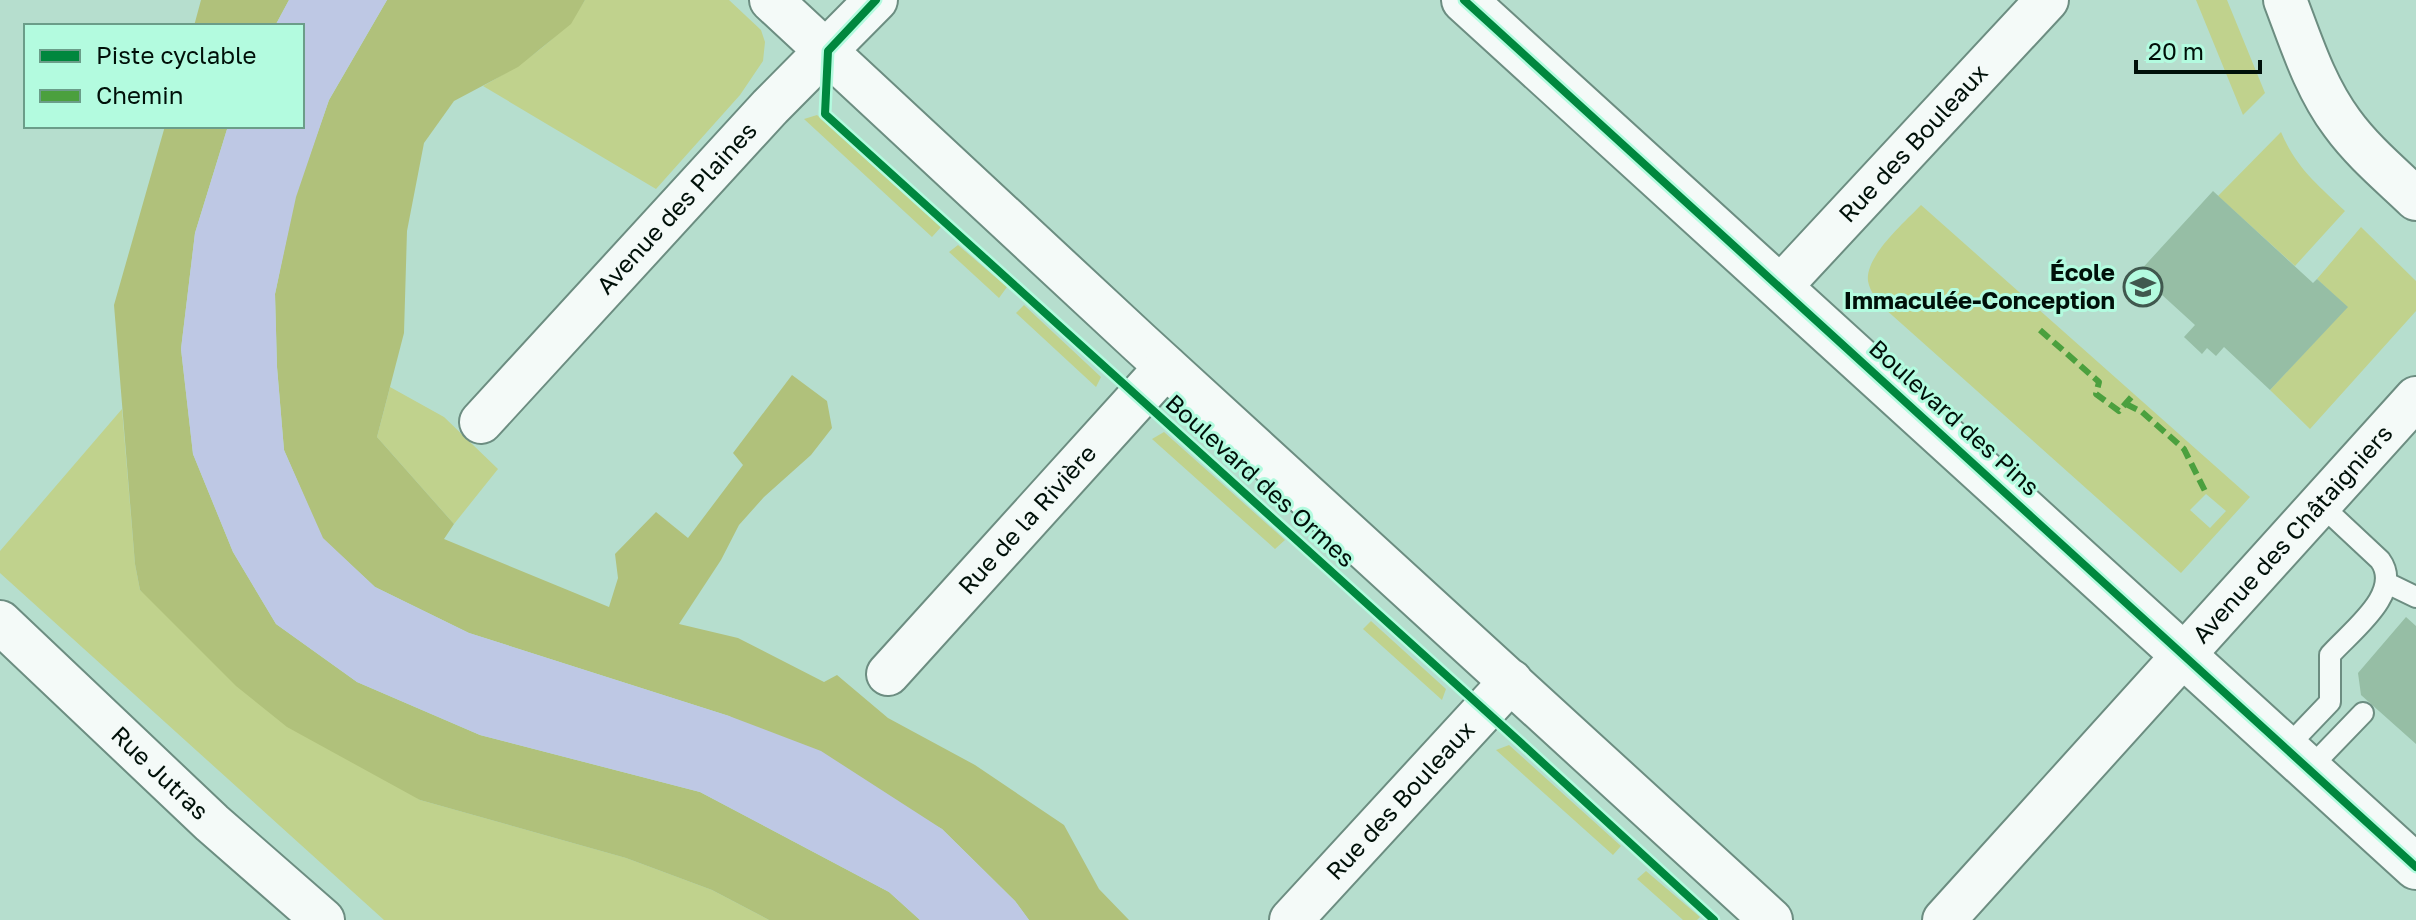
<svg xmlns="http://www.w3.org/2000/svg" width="2416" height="920" viewBox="0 0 2416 920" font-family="'Golos Text',sans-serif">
  <rect width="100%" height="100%" fill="#b6dece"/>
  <path fill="#c0d28d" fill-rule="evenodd" d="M585,0H729L761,30L765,42L763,61L740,95L656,189L483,86C523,64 561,39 585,0Z
    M2196,0H2227L2265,93L2243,115Z
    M817,115L941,227L932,237L804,119Z
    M2281,132C2296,168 2318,185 2345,211L2295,266L2218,196Z
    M1921,205L2250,497L2181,573L1884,308C1877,300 1870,292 1868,281C1865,256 1905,222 1921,205ZM2206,494L2226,511L2210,528L2190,510Z
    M2361,227L2416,281V311L2310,429L2270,390L2347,307L2317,279Z
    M958,245L1007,287L999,298L949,252Z
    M1024,305L1101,377L1096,387L1016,313Z
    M390,387L444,417L498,469L454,524L377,437Z
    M122,409L135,564L140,590L420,800L626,858L712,890L769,920H384L0,573V551Z
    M1164,432L1285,540L1275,549L1152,439Z
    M1371,621L1446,689L1442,700L1363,629Z
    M1509,745L1621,846L1613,855L1496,750Z
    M1646,871L1700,917L1697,920H1683L1637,879Z"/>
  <path fill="#b0c17b" d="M201,0H289L275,26H194Z
    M387,0H585L571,24L518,67L454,101L424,143L407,231L404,333L377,437L454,524L444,539L609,607L618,578L615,554L656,512L688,538L743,465L733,453L792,375L827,401L832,428L811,455L764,497L739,525L721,560L679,624L738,638L824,682L837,675L888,718L975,765L1064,825L1099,889L1129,920H1029L1015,901L942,829L729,716L469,633L375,587L322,538L284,450L277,367L275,294L295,197L329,100Z
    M165,126H228L195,233L181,349L193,454L233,552L276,624L357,682L480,735L700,792L889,892L920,920H769L712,890L626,858L420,800L287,727L236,686L140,590L135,564L114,305Z"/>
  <path fill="#bec8e4" d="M289,0H387L329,100L296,197L275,294L277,367L284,450L323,538L375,587L469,633L729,716L821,751L942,829L1015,901L1029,920H920L889,892L700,792L480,735L357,682L276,624L233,552L193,454L181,349L195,233L228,126H302V26H275Z"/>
  <path fill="#96bea5" d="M2213,191L2313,283L2317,279L2348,307L2270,390L2224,347L2216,356L2207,348L2202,354L2184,337L2195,325L2138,273Z
    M2406,617L2416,626V744L2361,695L2358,673Z"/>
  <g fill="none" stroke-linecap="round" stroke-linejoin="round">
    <g stroke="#6c8d81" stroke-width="24">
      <path id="lane" d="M2387,583L2416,597
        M2285,749L2330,702V655C2351,631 2404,593 2380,560L2320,504
        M2308,770L2363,713"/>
    </g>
    <g stroke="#6c8d81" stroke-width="46">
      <g id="street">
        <path d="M771,0L1140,343L1771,920"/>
        <path d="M2285,0C2301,42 2315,87 2342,123C2363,152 2391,175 2416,199"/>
        <path id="s1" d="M1780,287L2047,0"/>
        <path id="s2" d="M481,422L770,107L876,0"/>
        <path id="s3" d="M0,622L212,823L323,920"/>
        <path id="s4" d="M888,674L1166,367"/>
        <path id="s5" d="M1291,920L1511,681"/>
        <path id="s6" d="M1944,920L2416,398"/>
      </g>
    </g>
    <g stroke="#6c8d81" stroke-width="48">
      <path id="secondary" d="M1464,0L2416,867"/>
    </g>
    <use href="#lane" stroke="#f4faf8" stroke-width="20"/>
    <use href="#street" stroke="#f4faf8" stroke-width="42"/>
    <use href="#secondary" stroke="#f4faf8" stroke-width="44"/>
    <path stroke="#4ba03e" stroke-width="6" stroke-dasharray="12 6" stroke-linecap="butt" d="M2040,330L2099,382L2096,394L2119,411L2134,394
      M2126,404L2142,412L2184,449L2206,493"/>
    <g stroke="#b3fbdf" stroke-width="13">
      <path id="cycleway" d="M876,0L828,51L825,114L1520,742L1714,920
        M1464,0L2416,867"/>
    </g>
    <use href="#cycleway" stroke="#00873e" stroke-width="8"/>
  </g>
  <defs>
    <g id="school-ring" transform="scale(2)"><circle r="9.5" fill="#b3fbdf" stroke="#40584e" stroke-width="1.5"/><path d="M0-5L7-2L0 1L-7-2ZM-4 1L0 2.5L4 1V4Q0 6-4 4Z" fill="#40584e"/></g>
  </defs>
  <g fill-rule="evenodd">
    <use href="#school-ring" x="2143" y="287"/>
  </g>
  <g text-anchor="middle" stroke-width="6" stroke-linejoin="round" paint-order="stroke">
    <g font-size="24" fill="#001009" stroke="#b3fbdf">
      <text dy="8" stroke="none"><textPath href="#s1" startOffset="196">Rue des Bouleaux</textPath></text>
      <text dy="8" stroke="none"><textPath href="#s2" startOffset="290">Avenue des Plaines</textPath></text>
      <text transform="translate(1954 418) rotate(42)" y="8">Boulevard des Pins</text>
      <text transform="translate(1260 481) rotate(42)" y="8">Boulevard des Ormes</text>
      <text dy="8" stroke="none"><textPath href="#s4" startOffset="208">Rue de la Rivière</textPath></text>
      <text dy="8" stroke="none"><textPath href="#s6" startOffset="520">Avenue des Châtaigniers</textPath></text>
      <text dy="8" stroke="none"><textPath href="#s3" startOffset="220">Rue Jutras</textPath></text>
      <text dy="8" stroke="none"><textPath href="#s5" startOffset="162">Rue des Bouleaux</textPath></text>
    </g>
    <g font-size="24" font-weight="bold" fill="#001009" stroke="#b3fbdf" text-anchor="end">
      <text x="2115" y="281">École<tspan x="2115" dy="28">Immaculée-Conception</tspan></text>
    </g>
  </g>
  <rect x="24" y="24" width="280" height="104" fill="#b3fbdf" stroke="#6b9d89" stroke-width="2"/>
  <rect x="40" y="50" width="40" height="12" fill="#00873e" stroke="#6b9d89" stroke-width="2"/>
  <text x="96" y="64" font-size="24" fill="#001009">Piste cyclable</text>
  <rect x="40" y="90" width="40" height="12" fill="#4ba03e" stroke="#6b9d89" stroke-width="2"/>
  <text x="96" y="104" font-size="24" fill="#001009">Chemin</text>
  <path d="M2136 60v12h124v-12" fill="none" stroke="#001009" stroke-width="4"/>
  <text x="2148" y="60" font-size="24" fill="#001009" stroke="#b3fbdf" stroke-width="6" paint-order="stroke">20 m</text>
</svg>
